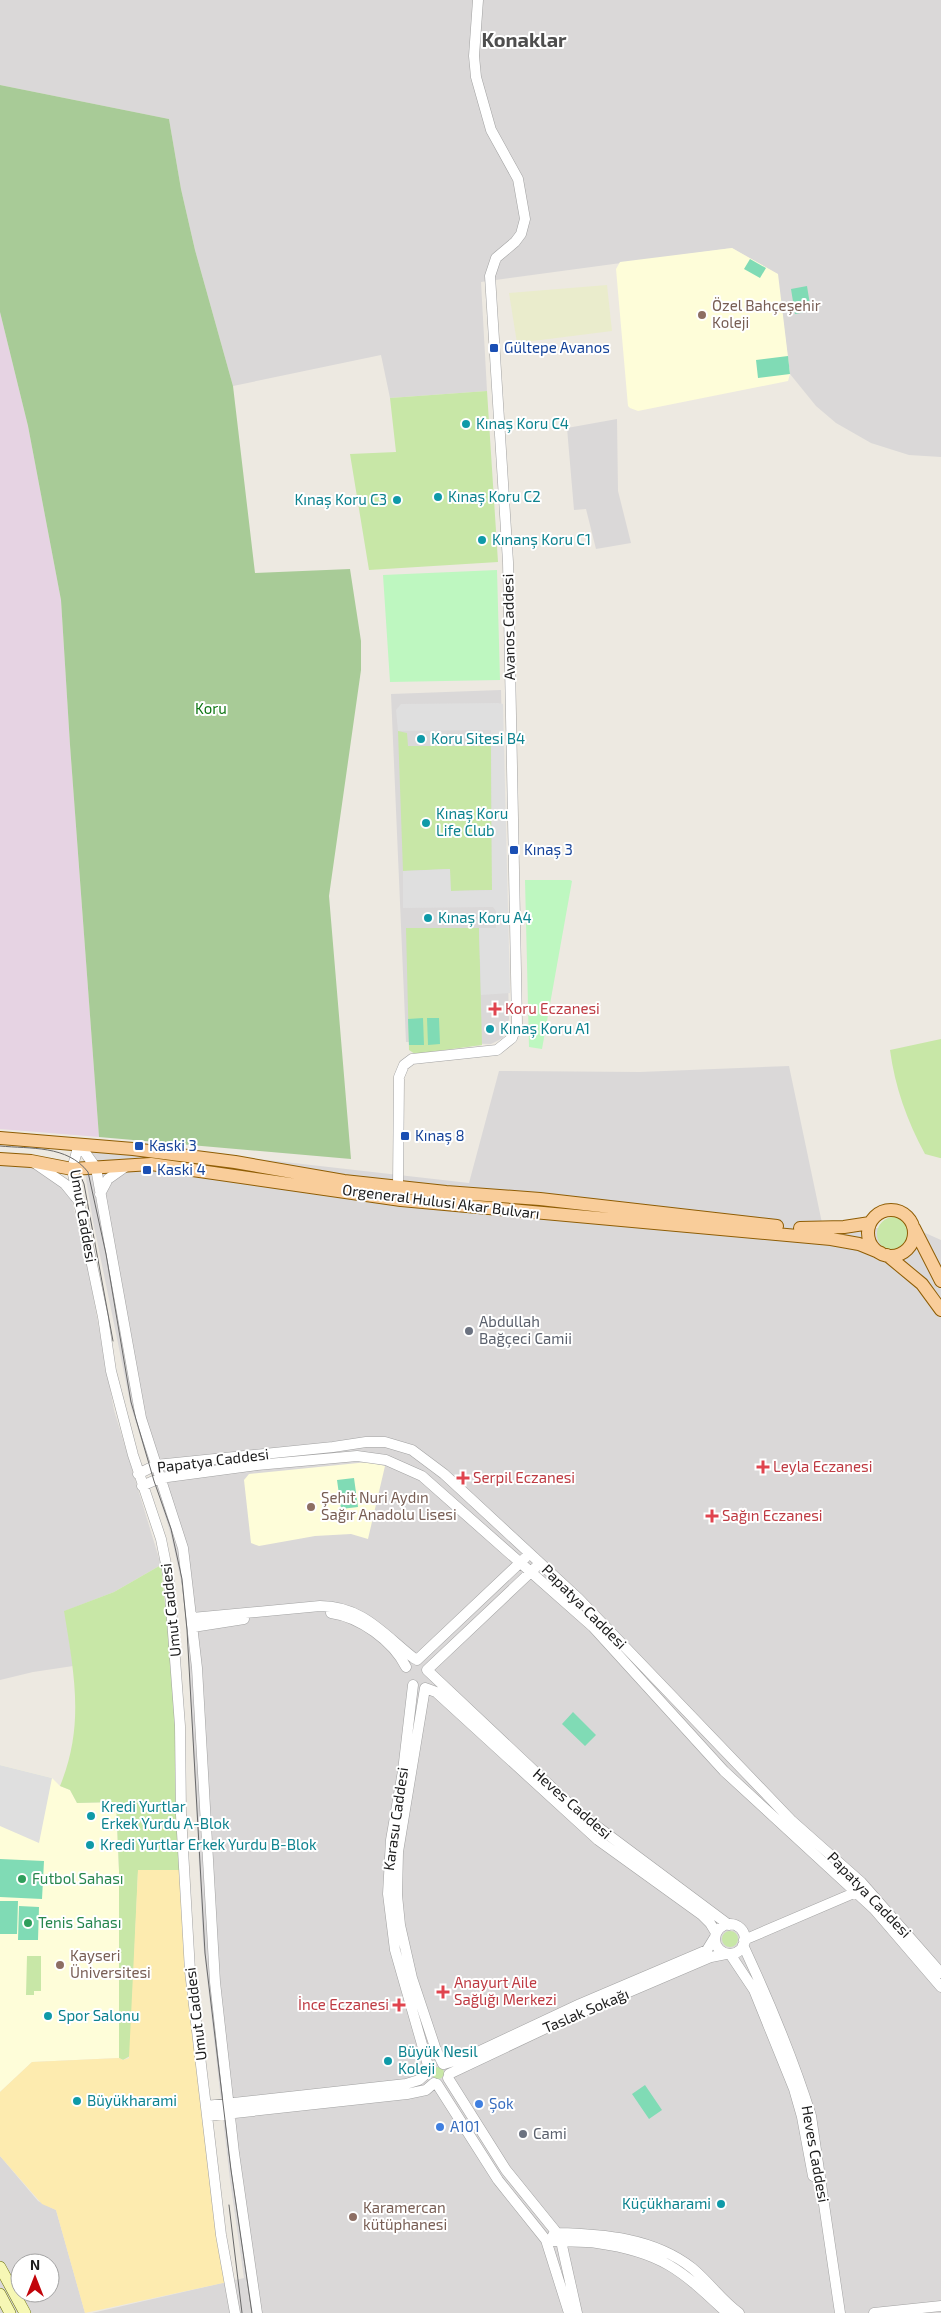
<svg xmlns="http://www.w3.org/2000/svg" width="941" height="2313" viewBox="0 0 941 2313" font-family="'Exo 2',sans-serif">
  <rect width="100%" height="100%" fill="#ede9e1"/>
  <path fill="#dad8d8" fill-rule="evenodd" d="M0,0H941V457L909,455L871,443L836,423L816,406L790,374L777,274L732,248L481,282L487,391L390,398L381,355L233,386L195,250L181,189L169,119L0,85Z
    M617,419L618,491L631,543L596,549L586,509L574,510L567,428Z
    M501,690L509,1019L503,1038L491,1044L406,1042L391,694Z
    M789,1066L822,1223L923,1232L941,1240V2313H92L244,2278L230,2180L203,1942L187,1631L183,1590L171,1535L131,1407L93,1221L80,1142L233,1156L469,1183L499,1071L640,1072Z
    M0,1152L30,1159L71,1196L89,1274L114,1410L161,1565L114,1592L65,1611L73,1666L33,1672L0,1680Z
    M0,2156L38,2201L56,2210L85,2313H0ZM20,2263H50V2293H20Z"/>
  <path fill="#e6d3e3" d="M0,312L28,426L61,600L70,745L99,1137L0,1129Z"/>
  <path fill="#fefdd9" d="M732,248L778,274L790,374L788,381L638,411L630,408L628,406L616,269L620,262Z
    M368,1462L385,1466L368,1539L351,1534L315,1536L259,1546L251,1543L244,1480L249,1474Z
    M0,1765L52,1778L60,1786L70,1790L77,1803L116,1802L119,1871V2058L32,2062L0,2092Z"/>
  <path fill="#eaeccc" d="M607,285L612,331L517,343L509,293Z"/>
  <path fill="#c8e7a7" d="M487,391L498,562L369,570L350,454L396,452L390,398Z
    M398,731L407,733L408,746H491L492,890L450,891L449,869L403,871Z
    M406,928H479L482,1045L415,1054L409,1050Z
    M941,1039V1158H940L925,1154C907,1121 895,1087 890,1050Z
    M877 1234a17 17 0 1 1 34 0a17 17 0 1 1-34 0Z
    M161,1565L174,1689L183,1870L138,1871L130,2056L123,2060L119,2058V1871L116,1802L77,1803L70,1790L60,1786C85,1725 74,1673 64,1611L114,1592Z
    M722 1939a8 8 0 1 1 16 0a8 8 0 1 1-16 0Z
    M27,1956H41V1991H34V1995H26Z
    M432 2073a6 6 0 1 1 12 0a6 6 0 1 1-12 0Z"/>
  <path fill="#a8cb97" d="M0,85L169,119L181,189L195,250L233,386L255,573L350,569L361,641V670L329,896L351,1159L99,1137L70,745L61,600L28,426L0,312Z"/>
  <path fill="#fdebaf" d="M138,1870H183L189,1975L232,2281L85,2313L56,2210L42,2204L0,2156V2092L32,2062L119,2058L123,2060L129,2058Z"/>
  <path fill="#bef7c0" d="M497,570L500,680L390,682L383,575Z
    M525,880H570L572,881L542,1049L529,1047Z"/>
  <path fill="#80dbb5" d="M750,259L766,268L760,278L744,269Z
    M807,286L811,311L795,314L791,289Z
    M788,356L790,374L758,378L756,360Z
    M423,1018L424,1045H409L408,1019Z
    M427,1018H439L440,1044L428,1045Z
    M354,1478L358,1507L341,1509L337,1480Z
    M573,1712L596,1735L585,1746L562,1724Z
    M0,1859L44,1861L42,1899L0,1897Z
    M0,1901H18L17,1934H0Z
    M19,1906L39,1907L38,1940H18Z
    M645,2085L662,2110L649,2119L632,2094Z"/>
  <path fill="#dfdfdf" d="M498,703L503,704L510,993L481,995L479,928H496V911L493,907L403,908V871L450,869L451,891L492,890L491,730L398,731L396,710L401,704Z
    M0,1765L52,1778L39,1843L0,1826Z"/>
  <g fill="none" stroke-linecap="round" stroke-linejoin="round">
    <g stroke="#a2a2a2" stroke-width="11">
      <path id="tertiary" d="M79,1144L96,1168L141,1418L183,1548L186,1573L197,1668L215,1982L234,2153L257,2313
        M79,1144L72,1169L103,1317L111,1371L133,1455L161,1539L169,1579L180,1726L181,1815L190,1971L221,2235L235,2313
        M36,1164L65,1184L78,1200
        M398,1187L399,1077L404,1065L412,1059L497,1050L512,1038L517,1024L508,562L490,276L496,258L515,242L521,234L525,219L518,179L491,130L476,77L474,56L478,0
        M100,1194L108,1179L125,1167
        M138,1474L156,1465L333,1447L366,1442H385L412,1450L444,1474L579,1599L791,1820L861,1882L941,1973
        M142,1486L160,1478L257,1465L357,1456L386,1460L422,1476L593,1627L724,1771L874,1909L941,1987
        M536,1567L427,1670L579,1813L729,1925
        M331,1613C360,1617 393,1641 406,1667
        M192,1618L320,1606C363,1606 384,1635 415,1659
        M193,1627L244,1619
        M417,1660L525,1558
        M413,1685L403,1771L391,1840L388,1894L395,1950L429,2069
        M715 1939a15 15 0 1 1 30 0a15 15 0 1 1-30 0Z
        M744,1940L861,1890
        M743,1945C769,2001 793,2058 811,2116L840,2313
        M730,1954L754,1990L794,2089L802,2117L813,2176
        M443,2064L436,2050L412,1978L400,1925L397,1895L398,1852L425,1688L436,1692L598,1840L702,1915L710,1923L716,1933
        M444,2064L467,2057L580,2004L707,1950L715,1937
        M449,2074L561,2021L711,1957L726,1954
        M448,2078L506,2170L557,2233L561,2241L577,2313
        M437,2084L498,2180L546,2240L569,2313
        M206,2106L406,2084L419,2080L428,2072
        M207,2116L407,2094L426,2090L434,2083
        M553,2235L557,2233C603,2234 654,2238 692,2268C709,2282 721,2300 739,2313
        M555,2241C569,2242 583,2241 597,2243C662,2252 681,2270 727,2313
        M874,2313L941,2306"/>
    </g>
    <g stroke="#666e07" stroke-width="12">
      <path id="secondary" d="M0,2267L25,2313
        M0,2294L10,2313"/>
    </g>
    <g stroke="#8f5d04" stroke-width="14">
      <path id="primary" d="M0,1138L133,1149L235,1162L344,1181L446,1192L540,1199L777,1226
        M0,1159L31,1161L72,1169L151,1164L401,1200L831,1239L859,1244L881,1253
        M868 1233a23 23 0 1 1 46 0a23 23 0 1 1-46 0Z
        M800,1228L844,1227L870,1223
        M914,1228L941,1281
        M887,1255L922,1284L941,1310"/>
    </g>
    <use href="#tertiary" stroke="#fff" stroke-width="10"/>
    <use href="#secondary" stroke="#f6f7b5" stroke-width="11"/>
    <use href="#primary" stroke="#f9cd9a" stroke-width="12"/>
    <path stroke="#696969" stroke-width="1" d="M0,1146C31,1149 67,1145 88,1172L106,1254L131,1402L154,1481L171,1529L182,1579L187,1630L205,1953L231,2170L252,2313
      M78,1170L84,1184L113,1341
      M229,2205L242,2313"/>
  </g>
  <g fill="#8d6e63" stroke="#fff" stroke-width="2">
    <circle cx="702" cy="315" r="5"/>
    <circle cx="311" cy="1507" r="5"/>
    <circle cx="60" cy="1965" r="5"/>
    <circle cx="353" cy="2217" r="5"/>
  </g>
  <g fill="#1a4fb4" stroke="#fff" stroke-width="2">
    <rect x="489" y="343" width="10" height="10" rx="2.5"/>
    <rect x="509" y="845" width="10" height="10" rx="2.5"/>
    <rect x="400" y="1131" width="10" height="10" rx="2.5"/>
    <rect x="134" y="1141" width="10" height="10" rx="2.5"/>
    <rect x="142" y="1165" width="10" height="10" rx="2.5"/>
  </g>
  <g fill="#0f9aa8" stroke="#fff" stroke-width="2">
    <circle cx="466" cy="424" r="5"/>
    <circle cx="438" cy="497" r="5"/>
    <circle cx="397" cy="500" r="5"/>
    <circle cx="482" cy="540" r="5"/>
    <circle cx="421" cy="739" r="5"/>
    <circle cx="426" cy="823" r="5"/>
    <circle cx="428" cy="918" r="5"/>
    <circle cx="490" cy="1029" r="5"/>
    <circle cx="91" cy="1816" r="5"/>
    <circle cx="90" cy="1845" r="5"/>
    <circle cx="48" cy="2016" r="5"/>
    <circle cx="388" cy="2061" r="5"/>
    <circle cx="77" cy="2101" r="5"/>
    <circle cx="721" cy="2204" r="5"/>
  </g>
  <g fill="#e0444e" stroke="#fff" stroke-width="2">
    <path d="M492.5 1001.5h5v5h5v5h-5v5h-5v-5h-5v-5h5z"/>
    <path d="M760.5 1459.5h5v5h5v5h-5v5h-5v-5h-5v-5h5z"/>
    <path d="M460.5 1470.5h5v5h5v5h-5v5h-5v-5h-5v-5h5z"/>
    <path d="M709.5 1508.5h5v5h5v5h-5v5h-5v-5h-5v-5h5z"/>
    <path d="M440.5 1984.5h5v5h5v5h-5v5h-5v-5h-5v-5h5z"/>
    <path d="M396.5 1997.5h5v5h5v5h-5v5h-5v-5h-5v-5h5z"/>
  </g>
  <g fill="#6b7280" stroke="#fff" stroke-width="2">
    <circle cx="469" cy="1331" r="5"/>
    <circle cx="523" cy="2134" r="5"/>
  </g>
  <g fill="#2e9e5b" stroke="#fff" stroke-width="2">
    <circle cx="22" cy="1879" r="5"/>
    <circle cx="28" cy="1923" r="5"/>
  </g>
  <g fill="#3f7fe0" stroke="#fff" stroke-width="2">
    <circle cx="479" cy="2104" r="5"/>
    <circle cx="440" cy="2127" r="5"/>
  </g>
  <g text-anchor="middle" stroke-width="4" stroke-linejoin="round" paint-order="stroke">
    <g font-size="15" fill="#785e54" stroke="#fff" text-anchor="start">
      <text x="712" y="311">Özel Bahçeşehir<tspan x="712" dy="17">Koleji</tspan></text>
      <text x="321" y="1503">Şehit Nuri Aydın<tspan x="321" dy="17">Sağır Anadolu Lisesi</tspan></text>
      <text x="70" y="1961">Kayseri<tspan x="70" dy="17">Üniversitesi</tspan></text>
      <text x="363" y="2213">Karamercan<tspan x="363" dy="17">kütüphanesi</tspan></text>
    </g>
    <g font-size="15" fill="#164399" stroke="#fff" text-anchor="start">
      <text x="504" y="353">Gültepe Avanos</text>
      <text x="524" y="855">Kınaş 3</text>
      <text x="415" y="1141">Kınaş 8</text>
      <text x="149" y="1151">Kaski 3</text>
      <text x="157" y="1175">Kaski 4</text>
    </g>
    <g font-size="15" fill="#0d838f" stroke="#fff" text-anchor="start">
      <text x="476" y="429">Kınaş Koru C4</text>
      <text x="448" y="502">Kınaş Koru C2</text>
      <text x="387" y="505" text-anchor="end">Kınaş Koru C3</text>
      <text x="492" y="545">Kınanş Koru C1</text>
      <text x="431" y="744">Koru Sitesi B4</text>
      <text x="436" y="819">Kınaş Koru<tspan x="436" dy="17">Life Club</tspan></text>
      <text x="438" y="923">Kınaş Koru A4</text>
      <text x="500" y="1034">Kınaş Koru A1</text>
      <text x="101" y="1812">Kredi Yurtlar<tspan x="101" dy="17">Erkek Yurdu A-Blok</tspan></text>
      <text x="100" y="1850">Kredi Yurtlar Erkek Yurdu B-Blok</text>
      <text x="58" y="2021">Spor Salonu</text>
      <text x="398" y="2057">Büyük Nesil<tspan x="398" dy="17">Koleji</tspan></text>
      <text x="87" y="2106">Büyükharami</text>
      <text x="711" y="2209" text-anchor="end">Küçükharami</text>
    </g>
    <g font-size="15" fill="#1b1b1b" stroke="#fff">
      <text transform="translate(509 627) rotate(-91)" y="5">Avanos Caddesi</text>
      <text transform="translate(441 1202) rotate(7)" y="5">Orgeneral Hulusi Akar Bulvarı</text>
      <text transform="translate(83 1216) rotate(80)" y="5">Umut Caddesi</text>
      <text transform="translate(213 1461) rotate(-7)" y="5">Papatya Caddesi</text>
      <text transform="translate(584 1607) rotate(45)" y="5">Papatya Caddesi</text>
      <text transform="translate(171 1610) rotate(-96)" y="5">Umut Caddesi</text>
      <text transform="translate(572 1804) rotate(41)" y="5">Heves Caddesi</text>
      <text transform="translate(396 1819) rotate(-82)" y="5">Karasu Caddesi</text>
      <text transform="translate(869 1895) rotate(46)" y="5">Papatya Caddesi</text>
      <text transform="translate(586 2011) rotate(-23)" y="5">Taslak Sokağı</text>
      <text transform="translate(196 2014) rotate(-97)" y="5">Umut Caddesi</text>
      <text transform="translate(815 2154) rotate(80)" y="5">Heves Caddesi</text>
    </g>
    <g font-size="15" fill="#0e7513" stroke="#fff">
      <text x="211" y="714">Koru</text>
    </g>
    <g font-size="15" fill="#be3a42" stroke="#fff" text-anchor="start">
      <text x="505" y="1014">Koru Eczanesi</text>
      <text x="773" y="1472">Leyla Eczanesi</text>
      <text x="473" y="1483">Serpil Eczanesi</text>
      <text x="722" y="1521">Sağın Eczanesi</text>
      <text x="454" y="1988">Anayurt Aile<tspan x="454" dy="17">Sağlığı Merkezi</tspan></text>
      <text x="389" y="2010" text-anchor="end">İnce Eczanesi</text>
    </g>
    <g font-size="15" fill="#5b616d" stroke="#fff" text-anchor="start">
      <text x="479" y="1327">Abdullah<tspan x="479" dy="17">Bağçeci Camii</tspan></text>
      <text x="533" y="2139">Cami</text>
    </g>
    <g font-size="15" fill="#27864d" stroke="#fff" text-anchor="start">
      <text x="32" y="1884">Futbol Sahası</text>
      <text x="38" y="1928">Tenis Sahası</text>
    </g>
    <g font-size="15" fill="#366cbe" stroke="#fff" text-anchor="start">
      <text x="489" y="2109">Şok</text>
      <text x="450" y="2132">A101</text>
    </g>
    <g font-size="20" font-weight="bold" fill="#4e4e4e" stroke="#fff">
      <text x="524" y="47">Konaklar</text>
    </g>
  </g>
  <g transform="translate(35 2278)"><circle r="24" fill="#ffffff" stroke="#a4a4a4"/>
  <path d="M0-4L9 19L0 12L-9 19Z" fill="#c2050b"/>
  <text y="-8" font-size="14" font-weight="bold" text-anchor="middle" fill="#1b1b1b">N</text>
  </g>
</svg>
